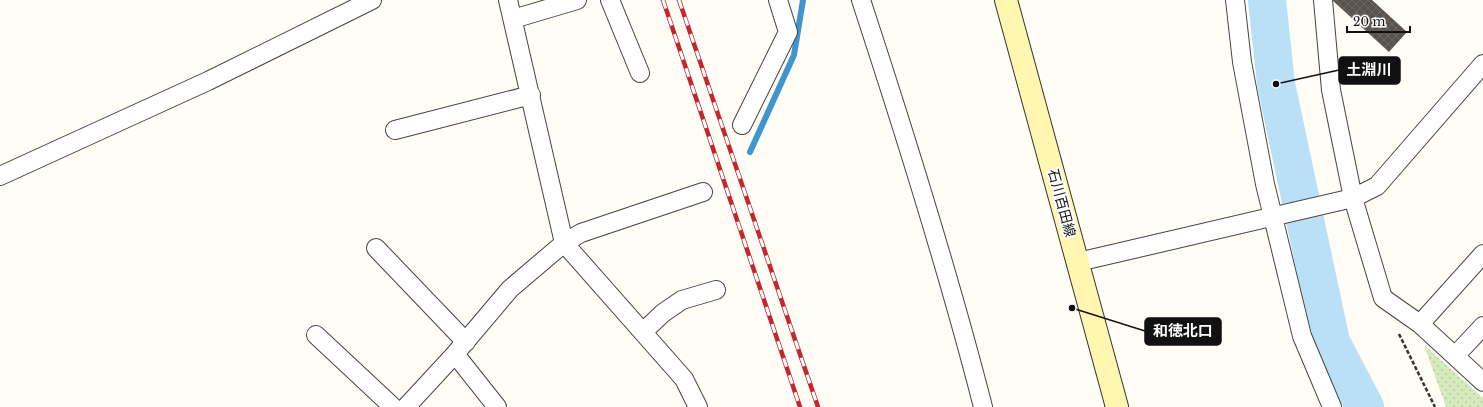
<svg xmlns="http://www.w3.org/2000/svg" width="1483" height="407" viewBox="0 0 1483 407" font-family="'Libre Baskerville','Noto Sans JP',serif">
  <defs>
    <pattern id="park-dots" width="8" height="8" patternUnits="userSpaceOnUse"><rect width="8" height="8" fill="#d5ebbd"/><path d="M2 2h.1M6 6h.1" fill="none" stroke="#b6c8a1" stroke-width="1.8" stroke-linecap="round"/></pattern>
    <pattern id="building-cross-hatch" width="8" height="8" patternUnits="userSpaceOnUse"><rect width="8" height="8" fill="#5a524d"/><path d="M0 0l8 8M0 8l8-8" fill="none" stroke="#6d6662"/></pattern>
  </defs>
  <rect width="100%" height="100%" fill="#fffdf5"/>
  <path fill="url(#park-dots)" d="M1424,345L1483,398V407H1446Z"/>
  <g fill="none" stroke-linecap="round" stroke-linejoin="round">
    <path stroke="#3f96cf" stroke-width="6" d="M750,152L794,55L803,0"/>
    <path stroke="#b9e0f7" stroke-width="38" d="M1267,0L1276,84L1331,342L1365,407"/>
  </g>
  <path fill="url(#building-cross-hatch)" d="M1332,0H1372L1407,32L1389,52Z"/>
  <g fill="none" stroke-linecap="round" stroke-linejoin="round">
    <g stroke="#444" stroke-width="20">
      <path id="street" d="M610,0L640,73
        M861,0C905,134 948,270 983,407
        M1235,0L1242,62L1265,184L1302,336L1332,407
        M1323,0L1331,90L1353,198L1383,298L1420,324L1483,382
        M513,19L577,0
        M742,125L788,32L778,0
        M395,130L531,95
        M0,176L208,81L372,0
        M376,248L466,342
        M1078,262L1353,198L1377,186L1483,64
        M1420,324L1483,254
        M643,332L663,313L682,300L716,290
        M316,335L393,407
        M455,354L497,407
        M1455,356L1483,326
        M406,407L455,354L510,289L564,243L508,0
        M698,407L684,379L564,243L581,233L703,192"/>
    </g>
    <g stroke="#333" stroke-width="24">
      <path id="secondary" d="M1006,0L1117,407"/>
    </g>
    <path stroke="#333" stroke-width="2.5" stroke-dasharray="4 2" stroke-linecap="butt" d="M1399,334L1435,407"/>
    <use href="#street" stroke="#fff" stroke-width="18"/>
    <use href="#secondary" stroke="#fff6b0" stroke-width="22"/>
    <g stroke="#c4262e" stroke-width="4.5">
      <path id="rail" d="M663,0L800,407
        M679,0L818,407"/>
    </g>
    <use href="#rail" stroke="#fff" stroke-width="3" stroke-dasharray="9" stroke-linecap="butt"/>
  </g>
  <g text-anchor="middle" stroke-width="4" stroke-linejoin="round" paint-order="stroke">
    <g font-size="14" fill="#111" stroke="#fff">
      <text transform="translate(1062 203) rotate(75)" y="5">石川百田線</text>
    </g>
  </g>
  <path fill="none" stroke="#111" stroke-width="1.5" d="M1276 84L1339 70M1072 308L1145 331"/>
  <g fill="#111" stroke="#fff" stroke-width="1.5">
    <circle cx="1276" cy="84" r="4"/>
    <circle cx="1072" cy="308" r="4"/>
  </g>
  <g fill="#111" stroke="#111" stroke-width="1.5">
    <rect x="1339" y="57" width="61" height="27" rx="4"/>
    <rect x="1145" y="318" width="76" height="27" rx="4"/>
  </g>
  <g font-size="15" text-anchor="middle" font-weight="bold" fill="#fff">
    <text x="1369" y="75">土淵川</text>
    <text x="1183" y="336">和徳北口</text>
  </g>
  <path d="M1347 26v6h63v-6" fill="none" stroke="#111111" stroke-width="2"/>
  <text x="1353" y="26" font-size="12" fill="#111111" stroke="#ffffff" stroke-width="3" paint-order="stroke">20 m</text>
</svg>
